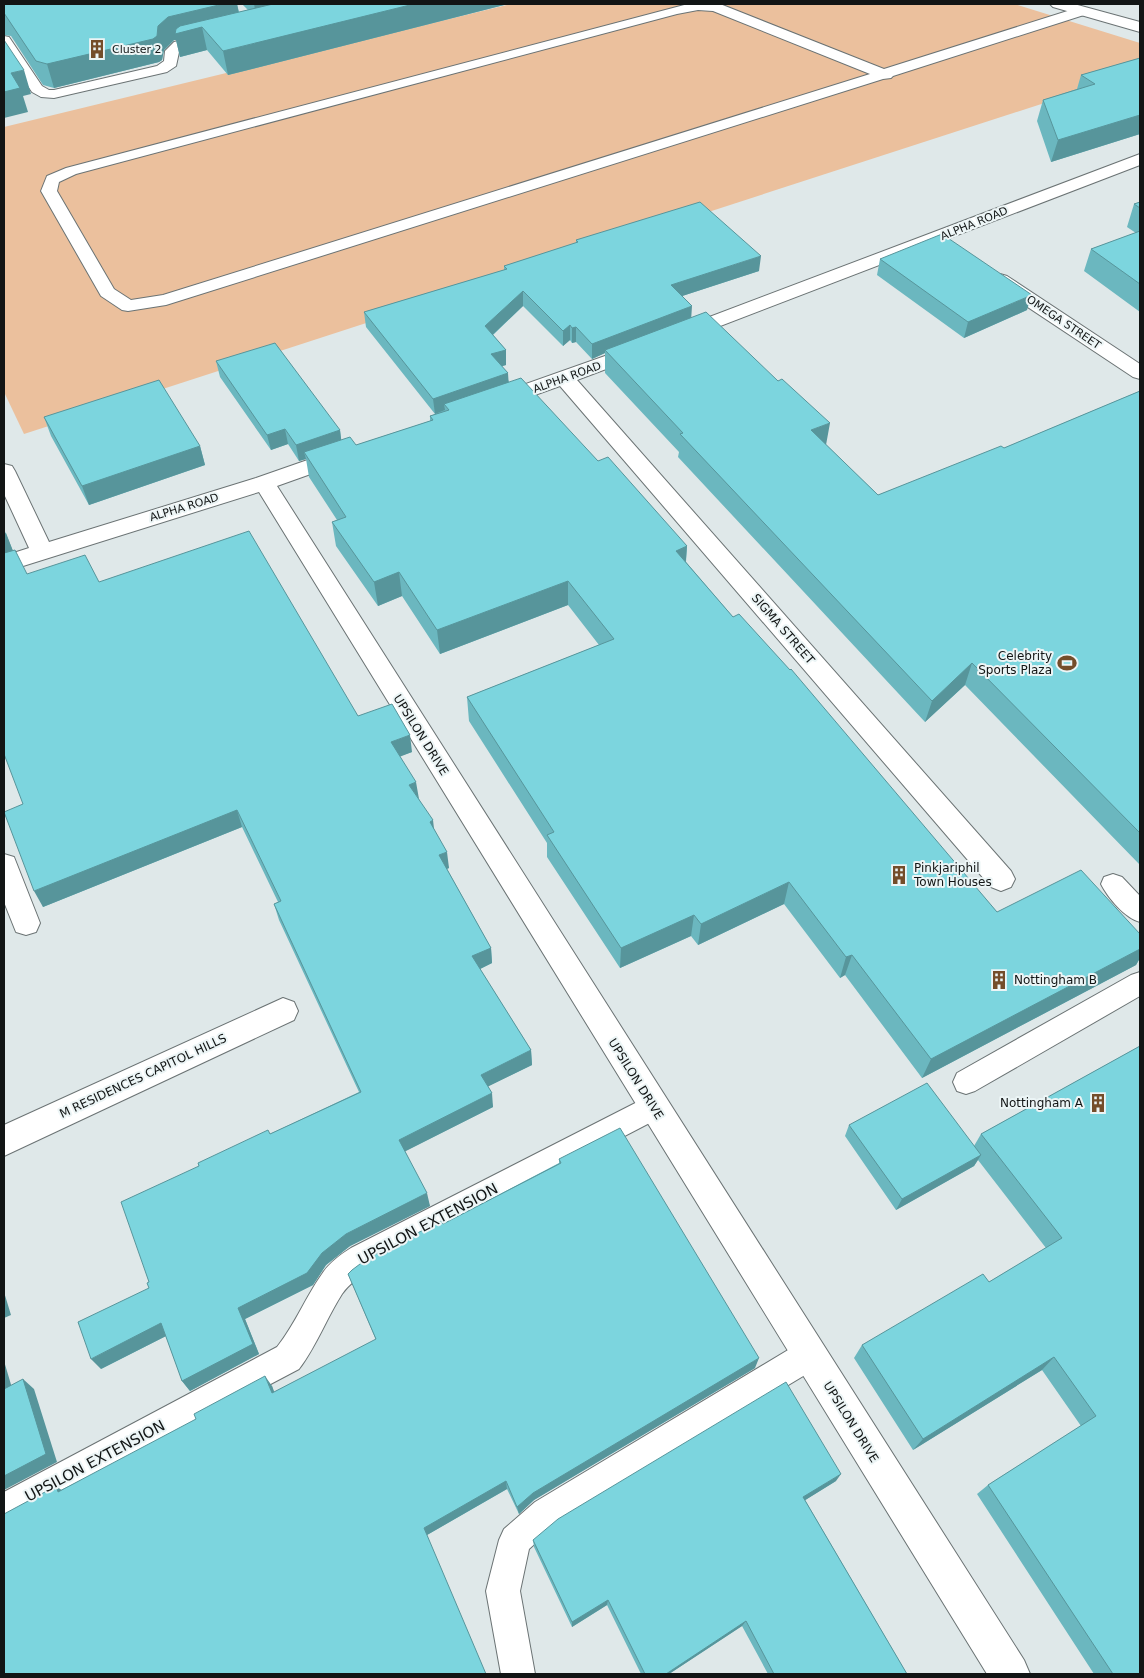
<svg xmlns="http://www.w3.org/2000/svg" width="1144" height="1678" viewBox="0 0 1144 1678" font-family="'DejaVu Sans',sans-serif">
  <rect width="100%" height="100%" fill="#dfe8e9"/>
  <path fill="#ebc09d" d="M511,4H1014L1140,43V72L24,434L4,392V127Z"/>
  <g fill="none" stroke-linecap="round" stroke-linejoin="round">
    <g stroke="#6b7374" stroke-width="2">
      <path id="lane" d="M688,4H720L884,69L1077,8L1082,7L1089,11L1087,14L893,76L891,78L883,79L166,305L128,311L122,310L101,296L41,191L47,176L66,168ZM698,10L713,11L870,74L163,295L131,300L114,289L57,191L59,182L76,174L677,14Z
        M208,34L215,38L213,41L184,48L179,52L176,66L167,72L54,98L41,97L32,92L4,50V36L9,37L42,86L49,90H54L157,66L164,61L165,51L174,42Z
        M1113,874L1122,877L1140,896V922C1125,918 1108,898 1101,884L1104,877Z
        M1140,972V996L975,1091L966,1094L957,1091L953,1082L957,1073L1131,975Z
        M653,1094L663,1098L667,1107L663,1116L371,1268C360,1276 350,1283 342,1294C326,1319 317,1345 299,1369L4,1525V1492L277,1347C296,1323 305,1298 322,1274C329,1263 340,1255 351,1248Z
        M809,1340L820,1344L824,1355L820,1366L557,1524L529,1549L520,1591L535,1674H501L486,1591L499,1540L504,1529L535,1502L798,1344Z"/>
    </g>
    <g stroke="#6b7374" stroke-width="2">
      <path id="street" d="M1050,4H1074L1140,22V32L1053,7Z
        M1140,154V165L689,338L682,340L675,338L672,334L675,330Z
        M1000,274L1007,276L1140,364V379L1133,377L993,284L990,280L993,276Z
        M639,344L646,346L649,350L646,354L577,380L1011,871L1015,879L1011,887L1001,891L991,887L560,386L496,409L489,407L485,402L489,397Z
        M342,448L350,450L353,455L350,460L277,486L1024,1660L1030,1674H987L259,492L4,572V556L29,548L4,494V464L12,466L15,471L49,542L256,478Z
        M4,854L14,857L40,923L36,932L26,935L16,932L4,902Z
        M283,998L294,1002L298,1011L294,1020L4,1156V1125Z"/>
    </g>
    <use href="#lane" fill="#fff" fill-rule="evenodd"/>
    <use href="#street" fill="#fff" fill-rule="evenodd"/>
  </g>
  <path fill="#6bb7bf" d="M4,4H237L239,12L248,10L242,4H508L228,75L207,50L180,57L176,40H174L164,50L162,60L159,62L54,88L43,85L11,36L4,35Z
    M1140,58V134L1051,162L1037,121L1043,100L1077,89L1081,75Z
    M1140,202V312L1084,271L1091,249L1136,233L1127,227L1134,204Z
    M576,240L759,271L682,296L691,317L826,445L878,495L1004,448L1140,391V865L965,685L925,722L678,457L679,452L605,373V353L592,359L576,342L572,343L570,340L563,346L523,306L493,335L506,350V365L502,366L509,382L598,461L687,546L686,562L733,617L997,912L1140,934V958L1136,965L922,1078L845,975L840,978L784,904L698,945L691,936L620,968L547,857V843L469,721L467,697L599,645L568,605L440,654L402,596L378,606L336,546L332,522L337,520L309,477L306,459L299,461L288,444L271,450L220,377L216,361L340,430L341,440L356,445L430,421V416L445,410L435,414L366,327L364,312L504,270V266L576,243Z
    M880,259L1027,310L964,338L877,275Z
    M44,417L200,446L205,465L89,505L51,436Z
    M4,529L13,551L27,574L99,582L358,716L412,752L400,756L419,799L434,829L449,868L447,869L491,948L492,963L480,969L531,1050L532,1065L488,1086L493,1107L405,1151L430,1206L350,1246L326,1265L313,1285L245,1319L259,1354L190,1391L182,1381L166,1336L101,1369L149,1288V1282L270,1134L359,1092L279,920L274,904L278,902L242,827L43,907L23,804Z
    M1140,1046V1674H1094L977,1494L988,1485L1081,1426L1042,1370L913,1450L854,1358L862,1345L989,1282L1046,1248L978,1160L974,1166L896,1210L845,1136L849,1125L974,1146L981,1134Z
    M559,1159L755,1368L534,1500L519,1514L507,1489L427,1535L61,1490L272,1386L274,1392L376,1340L348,1274L559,1163Z
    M836,1481L805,1500L907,1674H768L742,1626L669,1674H641L607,1605L572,1627L534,1547L533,1540Z"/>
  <path fill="#57959b" d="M223,4H237L241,24L202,27L207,50L180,57L176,40H174L164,50L162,60L159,62L54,88L47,64L158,26L168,17Z
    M254,4H323L257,20Z
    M414,4H508L228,75L223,51Z
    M24,70L31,94L23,96L28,112L4,118V92L11,73Z
    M1140,115V134L1051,162L1058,140Z
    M761,256L759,271L670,300L671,285Z
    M523,291V306L486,341L485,326Z
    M1032,295L1027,310L964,338L968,322Z
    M692,306L691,321L605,350V353L592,359V344Z
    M570,325V340L563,346V331Z
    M576,327V342L572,343V328Z
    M506,350V365L492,369L491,354Z
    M508,373L509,388L444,404L445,410L435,414L433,399Z
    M830,423L826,445L811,430Z
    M285,429L288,444L271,450L267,435Z
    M340,430L342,446L304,452L306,459L299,461L296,445Z
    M200,446L205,465L89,505L82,486Z
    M6,533L13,551L4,554V534Z
    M687,546L685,571L676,551Z
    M399,572L402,596L378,606L374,582Z
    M568,581V605L440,654L437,630Z
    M972,663L965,685L925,722L932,701Z
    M410,735L412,752L394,759L391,742Z
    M416,782L419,799L409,785Z
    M237,810L242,827L43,907L34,891Z
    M433,820L435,837L430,822Z
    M447,852L449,868L441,871L439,855Z
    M789,882L784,904L698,945L701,924Z
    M694,915L691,936L620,968L621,948Z
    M491,948L492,963L474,972L472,956Z
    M1140,949V958L1136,965L922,1078L931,1059Z
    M852,955L845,975L840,978L846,957Z
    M531,1050L532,1065L483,1089L481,1075Z
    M492,1093L493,1107L402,1153L399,1140Z
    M981,1155L974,1166L896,1210L902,1199Z
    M427,1193L430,1206L350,1246L326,1265L313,1285L245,1319L259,1354L190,1391L182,1381L238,1308L322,1253L346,1234Z
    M4,1292L11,1315L4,1318Z
    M161,1323L170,1334L101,1369L91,1359Z
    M1054,1357L1042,1370L913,1450L923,1439Z
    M759,1358L755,1368L534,1500L519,1514L517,1507L533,1493Z
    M4,1361L15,1398L4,1389Z
    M265,1376L272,1386L278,1402L272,1393Z
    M23,1379L34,1389L57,1462L4,1490V1476Z
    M841,1474L836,1481L799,1504L803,1497Z
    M506,1481L507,1489L427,1535L424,1528Z
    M56,1486L67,1494L58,1492Z
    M608,1600L607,1605L572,1627V1622Z
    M746,1621L742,1626L669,1674H666Z"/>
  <path fill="#7cd5de" stroke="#57959b" d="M4,4H223L168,17L158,26L157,36L153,39L47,64L36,61L4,13Z
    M273,4H414L223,51L202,27L175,34L176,29L180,26Z
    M4,40L24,70L11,73L20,88L4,92Z
    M1140,58V115L1058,140L1043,100L1095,84L1081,75Z
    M700,202L761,256L671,285L692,306L592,344L576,327L572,328L570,325L563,331L523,291L485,326L506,350L491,354L508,373L433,399L364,312L507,269L504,266L578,242L576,240Z
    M1140,202V208L1134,204Z
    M1140,231V284L1091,249Z
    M942,234L1032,295L968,322L880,259Z
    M706,312L778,381L782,379L830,423L811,430L878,495L1001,446L1004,448L1140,391V833L972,663L932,701L680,434L683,433L605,350Z
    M275,343L340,430L296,445L285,429L267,435L216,361Z
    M521,378L598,461L608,457L687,546L676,551L733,617L739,614L790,670L791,669L997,912L1081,870L1140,934V949L931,1059L852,955L846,957L789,882L701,924L694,915L621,948L547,835L554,832L467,697L614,639L568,581L437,630L399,572L374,582L332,522L346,517L304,452L350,437L356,445L433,420L430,416L449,410L444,404Z
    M159,380L200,446L82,486L44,417Z
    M249,531L358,716L392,704L410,735L391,742L416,782L409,785L433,820L430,822L447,852L439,855L491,948L472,956L531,1050L481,1075L492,1093L399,1140L427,1193L346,1234L322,1253L307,1273L238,1308L253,1344L182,1381L161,1323L91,1359L78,1322L149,1288L147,1283L149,1282L121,1202L199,1166L198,1163L268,1130L270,1134L361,1092L274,904L281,901L237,810L34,891L4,812L23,804L4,754V553L15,550L27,574L85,555L99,582Z
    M1140,1046V1674H1113L988,1485L1096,1416L1054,1357L923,1439L862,1345L983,1274L989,1282L1062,1238L981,1134Z
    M927,1083L981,1155L902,1199L849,1125Z
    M620,1128L759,1358L533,1493L517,1507L506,1481L424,1528L486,1674H4V1514L56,1486L58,1492L196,1419L194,1414L265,1376L272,1393L376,1339L348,1274L352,1270L368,1258L441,1221L443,1224L561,1163L559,1159Z
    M23,1379L46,1454L4,1476V1388V1389Z
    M786,1382L841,1474L803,1497L907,1674H774L746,1621L666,1674H645L608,1600L572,1622L533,1540L558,1519Z"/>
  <defs>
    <g id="building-bare" transform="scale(1.5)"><path d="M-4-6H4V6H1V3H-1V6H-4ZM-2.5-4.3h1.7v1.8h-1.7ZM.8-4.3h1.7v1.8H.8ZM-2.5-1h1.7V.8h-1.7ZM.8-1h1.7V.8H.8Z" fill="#744d2a" stroke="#ecf5f6" stroke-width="2.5" paint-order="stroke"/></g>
    <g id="stadium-bare" transform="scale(1.5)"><path d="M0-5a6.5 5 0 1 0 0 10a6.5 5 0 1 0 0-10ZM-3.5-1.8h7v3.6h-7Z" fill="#744d2a" stroke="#ecf5f6" stroke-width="2.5" paint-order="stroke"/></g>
  </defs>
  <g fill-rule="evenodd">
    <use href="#building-bare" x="97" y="49"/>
    <use href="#stadium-bare" x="1067" y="663"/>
    <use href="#building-bare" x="899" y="875"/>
    <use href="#building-bare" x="999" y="980"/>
    <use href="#building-bare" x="1098" y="1103"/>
  </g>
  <g text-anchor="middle" stroke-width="4" stroke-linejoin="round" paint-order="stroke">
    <g font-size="11" fill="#121515" stroke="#ecf5f6" text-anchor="start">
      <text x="112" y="53">Cluster 2</text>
    </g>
    <g font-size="11" fill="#121515" stroke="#ecf5f6">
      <text transform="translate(974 223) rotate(-22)" y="4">ALPHA ROAD</text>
      <text transform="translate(1064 322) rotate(34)" y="4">OMEGA STREET</text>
      <text transform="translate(567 377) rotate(-20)" y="4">ALPHA ROAD</text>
      <text transform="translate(184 507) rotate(-17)" y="4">ALPHA ROAD</text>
    </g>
    <g font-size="12" fill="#121515" stroke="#ecf5f6">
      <text transform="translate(783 629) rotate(49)" y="4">SIGMA STREET</text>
      <text transform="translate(421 735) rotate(58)" y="4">UPSILON DRIVE</text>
      <text transform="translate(143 1076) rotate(-25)" y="4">M RESIDENCES CAPITOL HILLS</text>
      <text transform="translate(636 1079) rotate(58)" y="4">UPSILON DRIVE</text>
      <text transform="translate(851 1422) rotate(58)" y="4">UPSILON DRIVE</text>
    </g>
    <g font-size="12" fill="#121515" stroke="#ecf5f6" text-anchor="end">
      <text x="1052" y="660">Celebrity<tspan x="1052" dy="14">Sports Plaza</tspan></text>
      <text x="914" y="872" text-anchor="start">Pinkjariphil<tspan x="914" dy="14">Town Houses</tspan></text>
      <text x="1014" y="984" text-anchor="start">Nottingham B</text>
      <text x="1083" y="1107">Nottingham A</text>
    </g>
    <g font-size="15" fill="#121515" stroke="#ecf5f6">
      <text transform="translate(428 1224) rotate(-28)" y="5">UPSILON EXTENSION</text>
      <text transform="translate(95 1461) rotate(-28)" y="5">UPSILON EXTENSION</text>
    </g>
  </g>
  <rect width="1144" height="1678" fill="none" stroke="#121515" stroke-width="10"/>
</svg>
